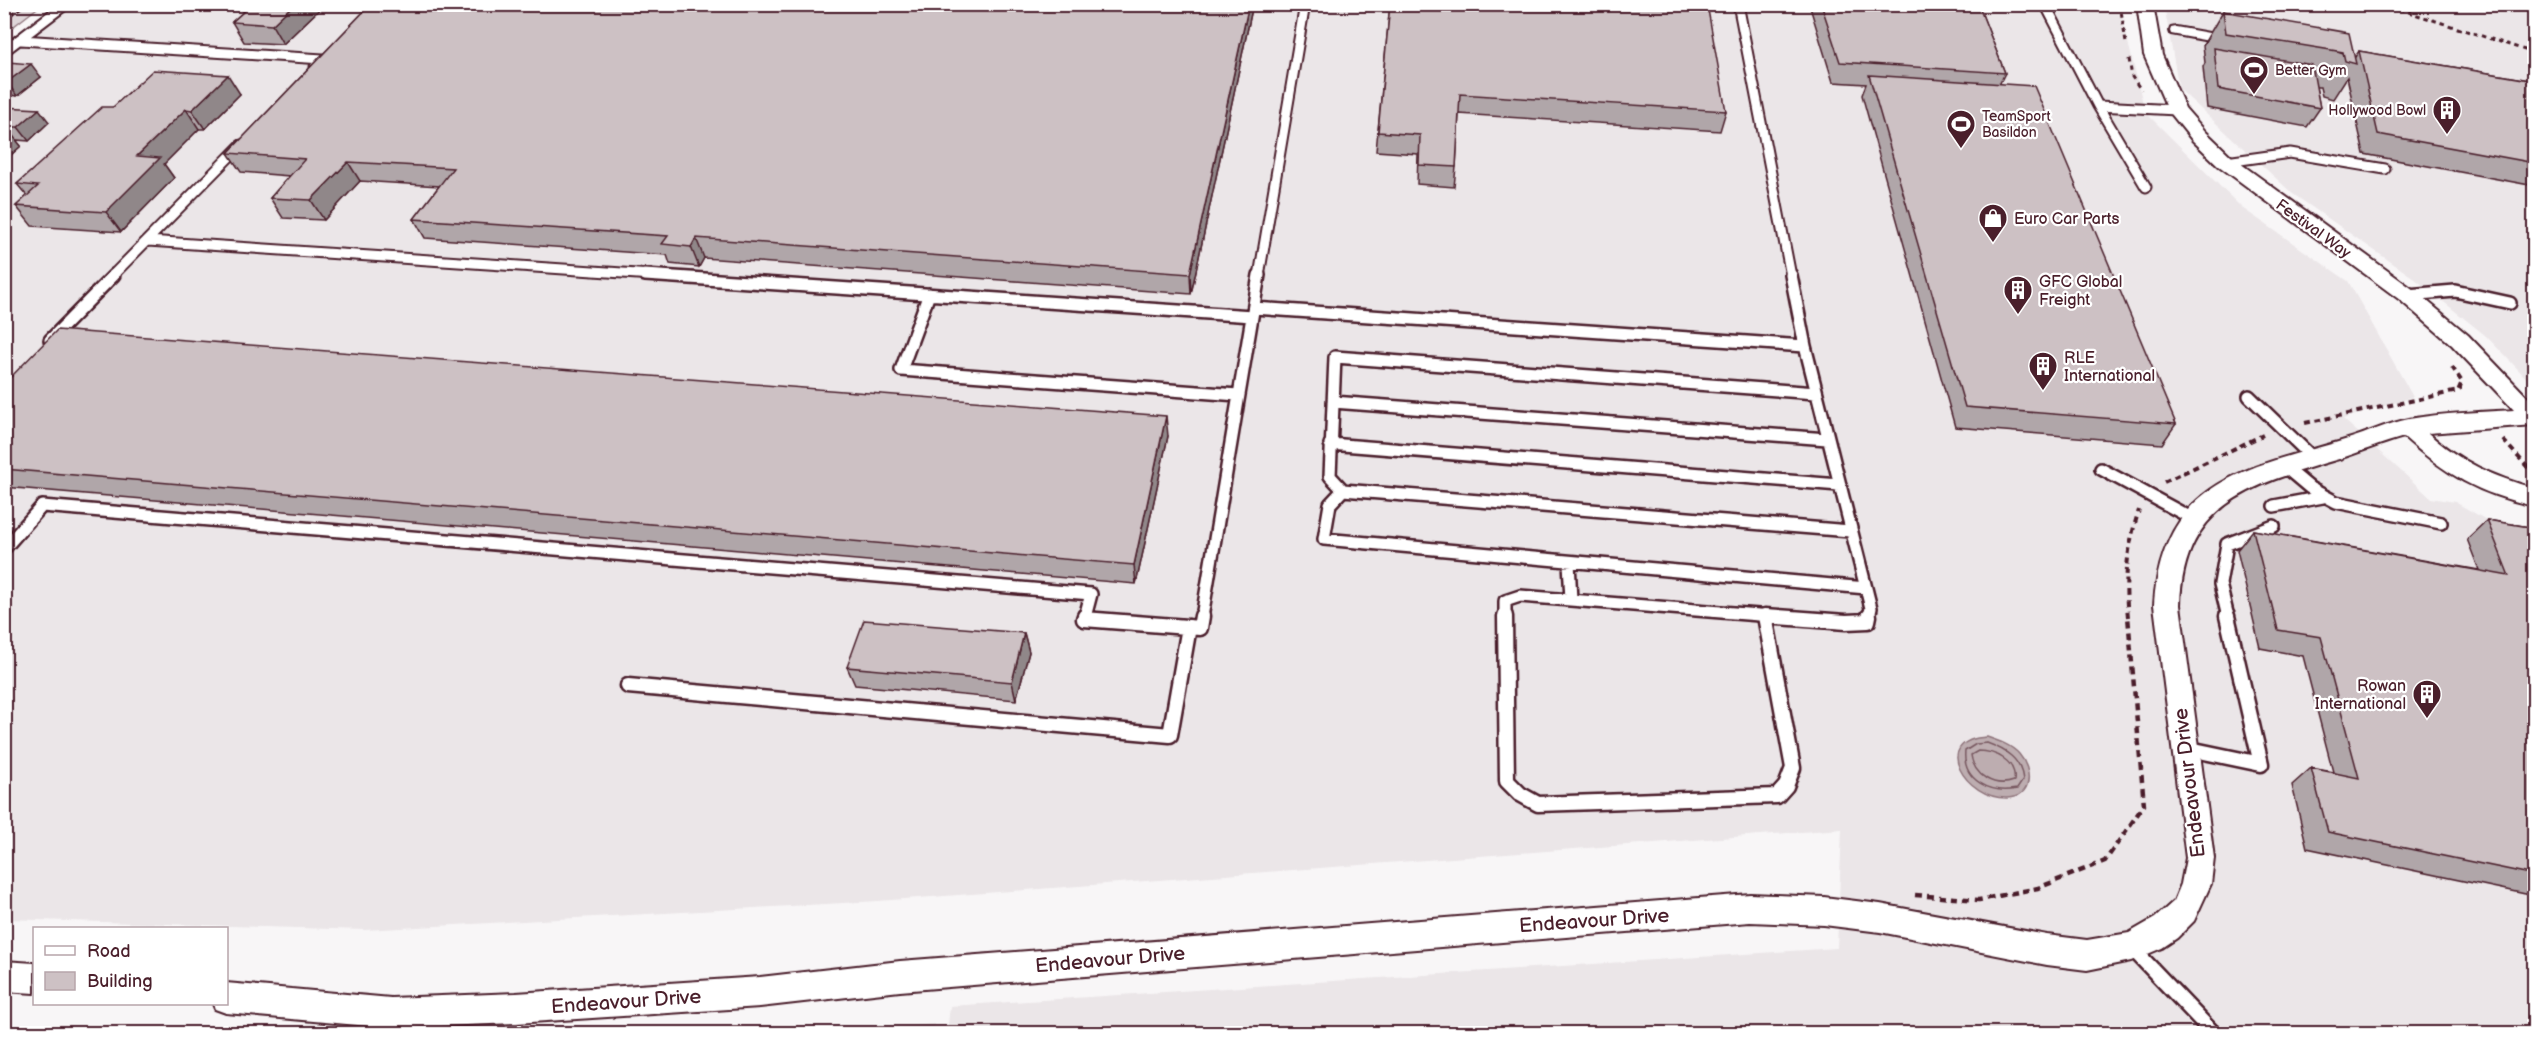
<svg xmlns="http://www.w3.org/2000/svg" width="2539" height="1038" viewBox="0 0 2539 1038" font-family="'Balsamiq Sans',sans-serif">
  <rect width="100%" height="100%" fill="#f8f6f7"/>
  <filter id="ink" filterUnits="userSpaceOnUse"><feTurbulence type="fractalNoise" baseFrequency=".0167" numOctaves="2"/><feDisplacementMap in="SourceGraphic" scale="12" xChannelSelector="R" yChannelSelector="G"/><feConvolveMatrix kernelMatrix="1 2 1 2 8 2 1 2 1" color-interpolation-filters="sRGB"/></filter>
  <g filter="url(#ink)">
    <path fill="#ebe6e8" d="M55,5H2119L2145,112L2242,208L2348,281L2413,397L2343,419L2431,498L2455,502L2490,522L2534,532V1033H947L950,1006L1837,948L1842,829L878,901L365,930L5,919V43Z
      M2164,5H2534V386L2486,336L2414,278L2293,194L2179,89Z
      M934,1024L933,1033H835Z"/>
    <path fill="#ded6d9" stroke="#947a82" stroke-width="1.5" d="M5,4H41V5L5,33Z"/>
    <path fill="#bdadb0" stroke="#8f747b" stroke-width="1.5" d="M1987,737C1999,741 2011,745 2019,754C2033,770 2033,797 2007,798C1966,799 1929,740 1987,737Z"/>
    <g fill="none" stroke-linecap="round" stroke-linejoin="round">
      <path stroke="#785860" stroke-width="1.5" d="M1987,743C2006,750 2021,759 2023,780L2017,789C1991,794 1962,781 1965,751L1976,744Z
        M1978,751C1995,751 2017,761 2014,781C1994,788 1974,776 1971,755Z"/>
      <g stroke="#4a1f2b" stroke-width="13">
        <path id="service-far2" d="M1738,4L1791,276
          M2045,4L2098,106L2177,110
          M21,40L323,59L315,67
          M4,51L66,4
          M2098,106L2146,187
          M2226,162L2290,153L2385,169
          M148,241L667,276
          M112,276L241,145
          M1259,276L1305,4"/>
      </g>
      <g stroke="#4a1f2b" stroke-width="16">
        <path id="service-far1" d="M645,275L1252,316
          M929,294L901,370L1238,395
          M2407,295L2455,291L2510,303
          M1254,308L1805,346L1791,275
          M50,340L114,275
          M1805,346L1871,608L1869,617
          M1816,393L1335,357L1330,476L1343,490L1330,504L1324,539L1866,588
          M2249,396L2313,458
          M1333,402L1827,439
          M1330,444L1839,485
          M2285,467L2310,488L2336,502L2441,523
          M2101,469L2195,520
          M1343,490L1850,531
          M2274,506L2323,497
          M4,549L42,506L1091,594L1085,617
          M1569,562L1571,600
          M1202,617L1259,275
          M1505,617V601L1520,596L1784,617
          M2228,617L2220,584L2227,544L2274,526"/>
      </g>
      <g stroke="#4a1f2b" stroke-width="19">
        <path id="service" d="M1085,616L1084,619L1200,628L1202,616
          M1505,616L1507,781L1520,794L1538,804L1777,796L1786,786L1793,768L1765,616
          M1765,616L1846,622L1868,621L1869,616
          M628,686L1170,735L1189,627
          M2185,748L2261,764L2227,616
          M2131,947L2214,1034"/>
      </g>
      <g stroke="#4a1f2b" stroke-width="4">
        <path id="pedestrian" d="M2176,27L2231,37L2237,41L2231,45L2171,34L2170,31L2171,28Z"/>
      </g>
      <g stroke="#4a1f2b" stroke-width="4">
        <path id="minor" d="M2137,4H2153L2162,55L2185,108L2206,132L2233,158L2414,290L2468,335L2534,404V425L2428,433C2460,462 2494,477 2534,488V506C2479,494 2445,474 2404,437C2382,443 2360,452 2339,459C2254,484 2183,502 2180,605L2214,858L2211,884L2194,921L2177,938L2162,948L2131,961L2087,970L2047,965L1880,932L1824,925L1750,922L900,991L760,1007L516,1023L391,1028L226,1013L215,1009L213,1004H226V983L391,998L516,993L760,977L900,961L1750,894L1824,897L1880,904L2047,935L2087,940L2129,933L2155,918L2174,901L2181,884L2186,858L2154,605C2156,571 2165,538 2187,511C2225,466 2294,456 2348,439C2368,433 2388,423 2409,419C2443,413 2479,412 2514,410L2452,345L2400,300L2219,166L2192,140L2168,110L2144,55Z
          M4,961L34,963V993L4,991Z"/>
      </g>
      <path stroke="#4a1f2b" stroke-width="3" stroke-dasharray="4.5 4" stroke-linecap="butt" d="M2120,4L2126,43
        M2384,4L2534,53
        M4,20L25,4
        M2129,59L2132,77L2141,90"/>
      <path stroke="#4a1f2b" stroke-width="4" stroke-dasharray="6 4.5" stroke-linecap="butt" d="M2305,423L2458,391L2462,382L2452,367
        M2503,440L2532,472
        M2164,482L2263,435
        M2128,617C2124,578 2127,547 2139,510"/>
      <path stroke="#4a1f2b" stroke-width="4.5" stroke-dasharray="7 5" stroke-linecap="butt" d="M1915,895L1979,900L2038,888L2105,861L2144,805L2128,616"/>
      <use href="#service-far2" stroke="#fff" stroke-width="9"/>
      <use href="#service-far1" stroke="#fff" stroke-width="11"/>
      <use href="#service" stroke="#fff" stroke-width="14"/>
      <use href="#pedestrian" fill="#fff" fill-rule="evenodd"/>
      <use href="#minor" fill="#fff" fill-rule="evenodd"/>
    </g>
    <path fill="#b0a6a9" stroke="#4a1f2b" stroke-width="1.5" d="M242,4H325L283,44L244,42L232,22L245,10Z
      M371,4H1253L1191,294L704,258L699,267L670,264L667,255L425,238L414,219L439,186L360,181L324,220L283,218L270,198L289,176L241,172L228,153Z
      M1258,4H1284V6Z
      M1390,4L1726,111L1720,131L1459,114L1456,167L1454,187L1417,184L1418,154L1376,151Z
      M1809,4H1978L2005,73L2000,83L2176,424L2162,444L1955,427L1862,95L1866,84L1833,82Z
      M2223,11L2355,57L2359,51L2535,81V186L2364,154L2347,77L2333,99L2322,96L2320,87H2316L2320,108L2307,127L2207,108L2203,67L2205,63L2203,45Z
      M4,65L41,77L17,96L4,94Z
      M240,94L205,129H199L164,164L174,178L121,232L32,226L16,206L27,196L17,184L113,107Z
      M4,107L49,122L29,141L16,140L21,146L4,161Z
      M4,384L1168,436L1136,584L4,487Z
      M2487,520L2535,528V896L2307,848L2292,785L2311,768L2333,772L2303,656L2260,648L2237,550L2253,530L2479,570L2467,539Z
      M1024,633L1029,652L1016,700L855,685L847,667Z"/>
    <path fill="#908789" stroke="#4a1f2b" stroke-width="1.5" d="M294,4H325L283,44L272,25Z
      M1249,4H1253L1191,294L1190,274Z
      M31,64L41,77L17,96L7,82Z
      M228,75L240,94L205,129L192,110Z
      M39,109L49,122L29,141L18,127Z
      M186,109L199,129L164,164L174,178L121,232L106,212L137,156Z
      M5,126L21,146L4,161V127Z
      M348,162L360,181L324,220L311,200Z
      M696,238L704,258L699,267L691,247Z
      M1166,416L1168,436L1136,584L1134,565Z
      M1024,633L1029,652L1016,700L1012,682Z"/>
    <path fill="#cdc1c4" stroke="#4a1f2b" stroke-width="1.5" d="M252,4H294L272,25L232,22Z
      M371,4H1249L1190,274L696,238L691,247L662,244L668,236L414,219L453,168L348,162L311,200L270,198L305,159L228,153Z
      M1390,4H1707L1726,111L1460,94L1456,167L1419,165L1420,135L1378,132Z
      M1821,4H1978L2005,73L1840,62Z
      M2223,11L2349,33L2356,64L2345,61L2343,52L2226,33Z
      M2214,48L2312,65L2320,108L2218,89Z
      M2359,51L2535,81V163L2378,134Z
      M8,62L31,64L7,82H4V65Z
      M153,70L228,75L192,110L186,109L137,156L160,158L106,212L16,206L38,186L17,184L102,107H113Z
      M1869,75L2034,86L2176,424L1965,407Z
      M4,107L39,109L18,127H5Z
      M57,330L1166,416L1134,565L4,469V384Z
      M2487,520L2535,528V875L2328,832L2311,768L2359,778L2321,637L2278,630L2253,530L2509,576Z
      M864,620L1024,633L1012,682L847,667Z"/>
  </g>
  <defs>
    <g id="stadium-pin" transform="scale(1.5)"><path d="M0 17L-7.5 6A9.5 9.5 0 1 1 7.5 6Z" fill="#4a1f2b" stroke="#fff"/><path d="M0-5a6.5 5 0 1 0 0 10a6.5 5 0 1 0 0-10ZM-3.5-1.8h7v3.6h-7Z" fill="#fff"/></g>
    <g id="building-pin" transform="scale(1.5)"><path d="M0 17L-7.5 6A9.5 9.5 0 1 1 7.5 6Z" fill="#4a1f2b" stroke="#fff"/><path d="M-4-6H4V6H1V3H-1V6H-4ZM-2.5-4.3h1.7v1.8h-1.7ZM.8-4.3h1.7v1.8H.8ZM-2.5-1h1.7V.8h-1.7ZM.8-1h1.7V.8H.8Z" fill="#fff"/></g>
    <g id="shop-pin" transform="scale(1.5)"><path d="M0 17L-7.5 6A9.5 9.5 0 1 1 7.5 6Z" fill="#4a1f2b" stroke="#fff"/><path d="M-5-2.5h2.3a2.7 3.5 0 0 1 5.4 0H5L5.5 6h-11ZM-1.5-2.5h3a1.5 2.3 0 0 0-3 0Z" fill="#fff"/></g>
  </defs>
  <g fill-rule="evenodd">
    <use href="#stadium-pin" x="2254" y="70"/>
    <use href="#building-pin" x="2447" y="110"/>
    <use href="#stadium-pin" x="1961" y="124"/>
    <use href="#shop-pin" x="1993" y="218"/>
    <use href="#building-pin" x="2018" y="290"/>
    <use href="#building-pin" x="2043" y="366"/>
    <use href="#building-pin" x="2427" y="694"/>
  </g>
  <g text-anchor="middle" stroke-width="4.5" stroke-linejoin="round" paint-order="stroke">
    <g font-size="14" fill="#4a1f2b" stroke="#fff" text-anchor="start">
      <text x="2275" y="75">Better Gym</text>
      <text x="2426" y="115" text-anchor="end">Hollywood Bowl</text>
      <text x="1982" y="121">TeamSport<tspan x="1982" dy="16">Basildon</tspan></text>
    </g>
    <g font-size="16" fill="#4a1f2b" stroke="#fff" text-anchor="start">
      <text x="2014" y="224">Euro Car Parts</text>
      <text x="2039" y="287">GFC Global<tspan x="2039" dy="18">Freight</tspan></text>
      <text x="2064" y="363">RLE<tspan x="2064" dy="18">International</tspan></text>
      <text x="2406" y="691" text-anchor="end">Rowan<tspan x="2406" dy="18">International</tspan></text>
    </g>
    <g font-size="16" fill="#4a1f2b" stroke="#fff">
      <text transform="translate(2314 228) rotate(36)" y="6">Festival Way</text>
    </g>
    <g font-size="20" fill="#4a1f2b" stroke="#fff">
      <text transform="translate(2189 783) rotate(-97)" y="7">Endeavour Drive</text>
      <text transform="translate(1594 920) rotate(-4)" y="7">Endeavour Drive</text>
      <text transform="translate(1110 959) rotate(-5)" y="7">Endeavour Drive</text>
      <text transform="translate(626 1001) rotate(-4)" y="7">Endeavour Drive</text>
    </g>
  </g>
  <rect width="2539" height="1038" fill="none" stroke="#fff" stroke-width="24"/>
  <rect x="12" y="12" width="2515" height="1014" fill="none" stroke="#4a1f2b" stroke-width="2" filter="url(#ink)"/>
  <rect x="33" y="927" width="195" height="78" fill="#ffffff" stroke="#b7a5aa" stroke-width="1.5"/>
  <rect x="45" y="946" width="30" height="9" fill="#ffffff" stroke="#b7a5aa" stroke-width="1.5"/>
  <text x="87" y="957" font-size="18" fill="#4a1f2b">Road</text>
  <rect x="45" y="972" width="30" height="18" fill="#cdc1c4" stroke="#b7a5aa" stroke-width="1.5"/>
  <text x="87" y="987" font-size="18" fill="#4a1f2b">Building</text>
</svg>
